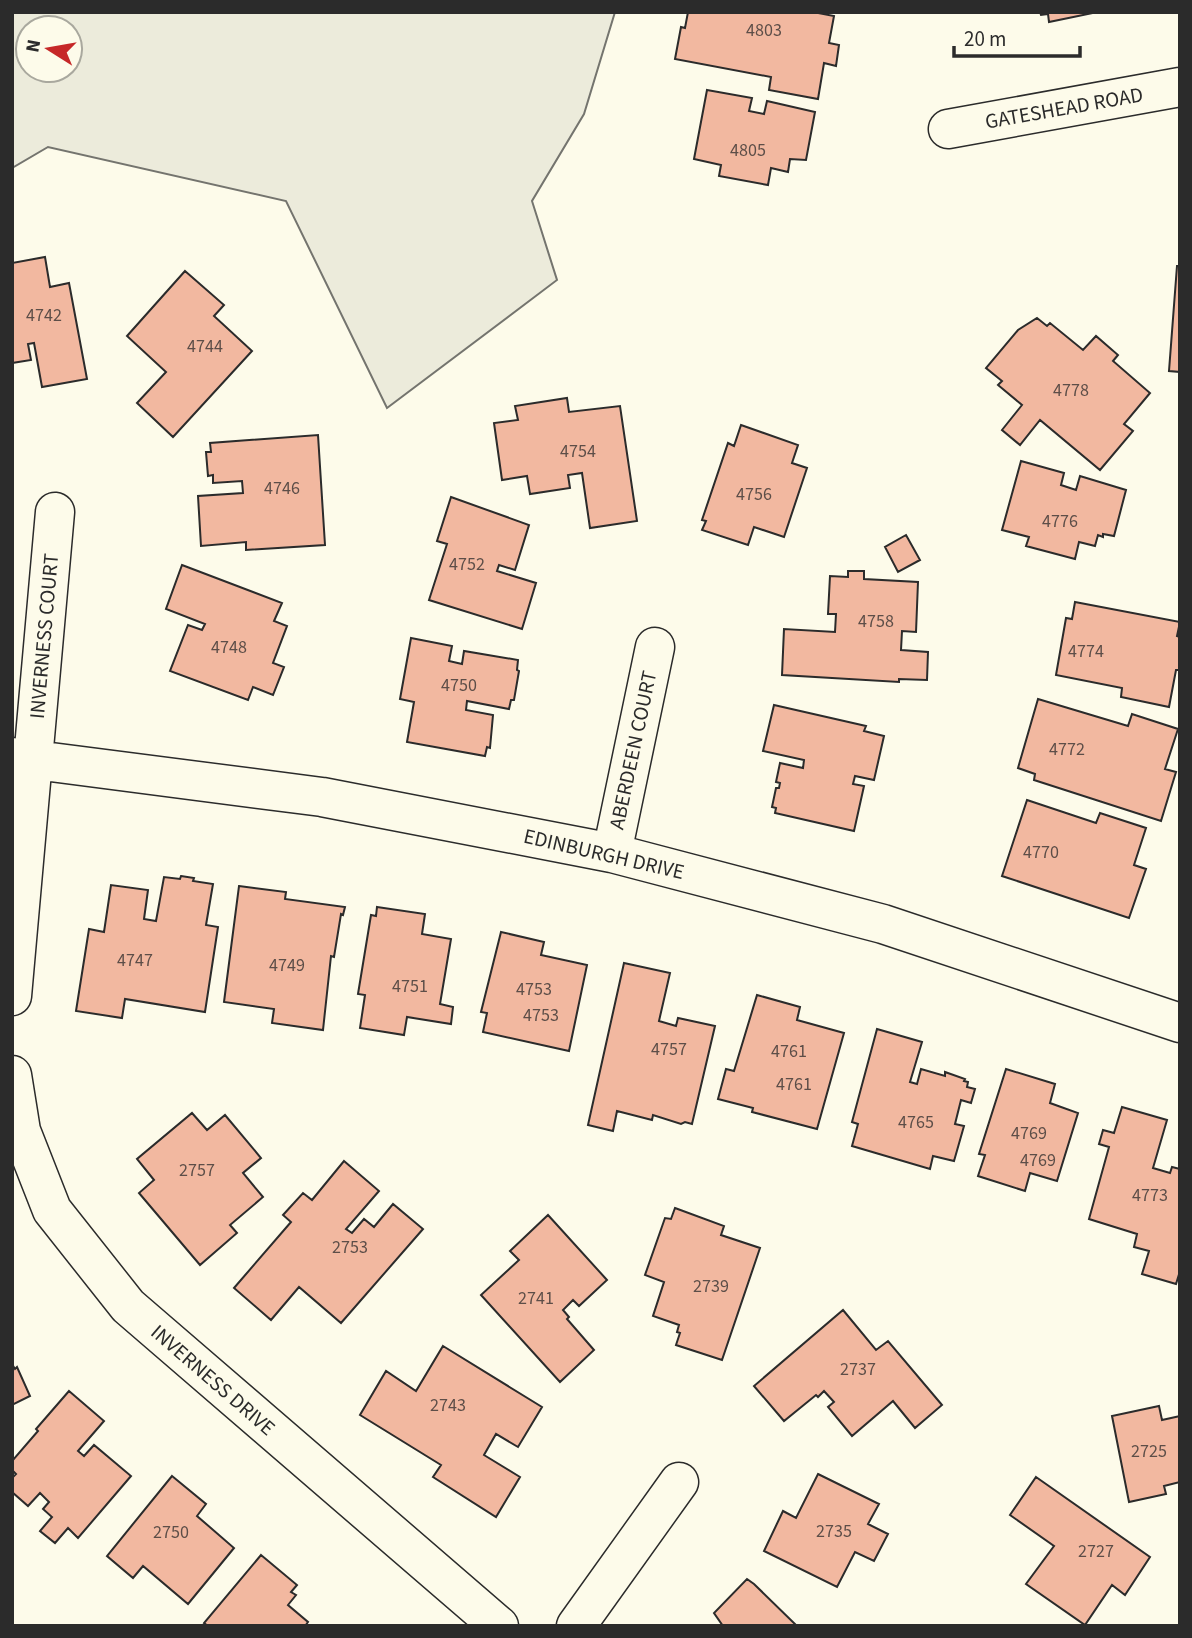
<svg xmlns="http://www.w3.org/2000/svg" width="1192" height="1638" viewBox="0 0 1192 1638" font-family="'Source Sans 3',sans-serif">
  <rect width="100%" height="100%" fill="#fdfbea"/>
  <path fill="#ecebdb" stroke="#74746e" stroke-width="2" fill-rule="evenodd" d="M12,12H615L584,114L532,201L557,280L387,408L286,201L48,147L12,168ZM28,28H70V70H28Z"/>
  <path fill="#f2b8a0" stroke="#2b2b2b" stroke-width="2" d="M688,12H813L834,16L829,43L839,45L836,66L824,63L818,99L769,90L771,77L675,59L681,27L685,28Z
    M1040,12H1093V13L1049,22L1048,14L1041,15Z
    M707,90L752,98L749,111L764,114L767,101L815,112L806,160L790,159L788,172L771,168L768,185L719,176L721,165L694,159Z
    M45,257L50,287L69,283L87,379L42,387L34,343L28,344L31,360L12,363V263Z
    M1177,266H1180V380V372L1169,371Z
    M185,271L224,305L214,316L252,351L173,437L137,403L166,372L127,336Z
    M1037,318L1047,326L1050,323L1083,350L1096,336L1118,355L1113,361L1150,393L1124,424L1133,431L1100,470L1040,420L1020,445L1002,430L1022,405L998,385L1002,381L986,368L1018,330Z
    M567,398L569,412L620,406L637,521L590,528L582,473L568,475L570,488L530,494L527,476L502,480L494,423L518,420L515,406Z
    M741,425L798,445L792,463L807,468L784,537L754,527L748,545L702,530L706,521L702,520L728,443L734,446Z
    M318,435L325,545L246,550V542L201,546L198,496L243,493L242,481L213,483V475L208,476L206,452H211L210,443Z
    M1021,461L1064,473L1061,485L1076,490L1080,476L1126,490L1114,536L1103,534V537L1098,535L1095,546L1079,542L1075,559L1026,546L1029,537L1002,530Z
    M451,497L529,525L515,570L499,565L497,571L536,583L522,629L429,600L447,544L437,541Z
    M906,535L920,560L898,572L885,547Z
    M182,565L282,603L274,621L287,626L273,663L284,667L273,695L253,687L248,700L170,671L188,625L202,630L205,624L166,609Z
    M848,571H864V579L918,582L916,632L902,631L901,650L928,652L927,680L899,679V682L782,675L784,629L835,632L836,614H828L830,576L848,577Z
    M1075,602L1180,622L1177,636L1180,637V670H1176L1169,707L1121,697L1122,688L1056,675L1066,618L1072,619Z
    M411,638L452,646L449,661L462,664L464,651L518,660L517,670L519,671L514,700H511L509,709L467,701L466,710L493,715L490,748L487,747L485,756L407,742L414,702L400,699Z
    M1038,699L1128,726L1132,714L1178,729L1165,769L1176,772L1161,821L1034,780L1035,774L1018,768Z
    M774,705L866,726L864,731L884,736L874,780L855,776L853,784L864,786L854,831L775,813L776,808L772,807L776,788H779L780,783L776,782L780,763L803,768L804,760L763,751Z
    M1027,800L1096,823L1100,813L1146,828L1134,865L1146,869L1129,918L1002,876Z
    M181,876L194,878L193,881L213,884L206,925L218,927L205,1012L125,999L122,1018L76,1011L89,929L104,932L111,885L148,890L144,919L156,921L164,877L180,879Z
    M239,886L286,892L285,899L345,907L343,915L341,914L334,957L331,956L323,1030L272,1023L274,1009L224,1002Z
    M377,907L425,914L422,934L451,939L440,1004L453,1007L451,1024L407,1017L404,1035L360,1028L365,995L358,994L371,915L376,916Z
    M501,932L544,942L541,955L587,965L569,1051L483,1032L487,1013L481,1012Z
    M624,963L670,973L659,1021L676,1026L678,1018L715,1026L692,1124L685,1122L681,1124L653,1115L652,1120L617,1111L613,1131L588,1125Z
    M757,995L800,1007L797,1020L844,1033L817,1129L752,1112L753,1108L718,1099L726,1069L734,1071Z
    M877,1029L922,1042L910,1082L917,1084L921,1069L945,1076V1072L965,1079L964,1081L968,1082L967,1087L975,1089L971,1103L961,1100L955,1124L964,1126L954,1161L933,1156L930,1169L852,1146L858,1124L852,1122Z
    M1006,1069L1055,1084L1050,1103L1078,1113L1057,1181L1030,1173L1025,1191L978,1176L985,1155L979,1154Z
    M1122,1107L1167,1120L1153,1168L1170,1173L1172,1167L1180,1169V1271L1176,1284L1142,1274L1149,1251L1134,1247L1137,1234L1089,1219L1109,1147L1099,1144L1103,1130L1114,1133Z
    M192,1113L207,1130L225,1115L261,1158L243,1173L263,1197L230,1225L237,1233L200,1265L139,1193L154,1180L137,1159Z
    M344,1161L379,1191L346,1229L352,1233L364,1219L374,1227L393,1204L423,1229L341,1323L299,1287L271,1320L234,1288L291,1222L283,1215L303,1193L312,1200Z
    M675,1208L724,1226L721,1235L760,1248L722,1360L676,1345L680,1333L677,1332L679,1325L653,1316L664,1282L645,1275L665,1218L671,1219Z
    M548,1215L607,1280L579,1306L573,1300L563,1310L569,1317L567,1319L594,1350L560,1382L481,1295L519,1260L510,1251Z
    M843,1310L876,1350L888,1341L942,1405L915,1428L893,1401L852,1436L828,1407L834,1402L824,1391L818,1397L816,1395L784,1421L754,1386Z
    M443,1346L542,1407L518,1447L496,1434L484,1455L520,1477L496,1517L433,1477L441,1465L360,1415L386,1371L416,1391Z
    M12,1364L15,1369L17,1367L30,1396L12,1405Z
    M69,1391L104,1421L78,1451L84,1456L94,1445L131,1476L78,1538L68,1528L55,1543L40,1531L52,1517L43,1509L49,1502L40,1493L28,1506L12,1492V1478L16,1474L12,1470V1461L38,1431L36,1429Z
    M1159,1406L1162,1420L1180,1416V1482L1164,1486L1166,1494L1129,1502L1112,1416Z
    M818,1474L879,1504L868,1524L888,1534L874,1561L855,1552L837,1587L764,1551L783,1511L796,1518Z
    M172,1476L206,1504L197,1516L234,1548L188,1604L143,1566L133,1578L107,1556Z
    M1036,1477L1150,1557L1125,1595L1112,1585L1085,1625L1026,1584L1054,1546L1010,1515Z
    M261,1555L297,1585L291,1592L296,1595L288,1605L308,1622L305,1626H208L204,1623Z
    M747,1579L754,1584L797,1626H723L714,1613Z"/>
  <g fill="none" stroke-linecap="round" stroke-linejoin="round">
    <g stroke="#2b2b2b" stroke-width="41">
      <path id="minor" d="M948,129L1180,87
        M12,757L322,797L612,853L883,924L1180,1023
        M612,853L655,647
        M12,996L55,512
        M12,1075L21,1131L52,1210L128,1306L499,1626
        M576,1626L679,1482"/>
    </g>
    <use href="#minor" stroke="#fdfbea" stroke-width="38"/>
  </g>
  <g text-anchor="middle" stroke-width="5" stroke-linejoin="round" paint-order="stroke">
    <g font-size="18" fill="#5d4e48">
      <text x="764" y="36">4803</text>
      <text x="748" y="156">4805</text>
      <text x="44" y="321">4742</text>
      <text x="205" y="352">4744</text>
      <text x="1071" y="396">4778</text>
      <text x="578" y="457">4754</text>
      <text x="282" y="494">4746</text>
      <text x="754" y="500">4756</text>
      <text x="1060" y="527">4776</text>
      <text x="467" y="570">4752</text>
      <text x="876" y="627">4758</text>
      <text x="229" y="653">4748</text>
      <text x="1086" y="657">4774</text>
      <text x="459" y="691">4750</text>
      <text x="1067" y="755">4772</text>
      <text x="1041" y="858">4770</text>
      <text x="135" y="966">4747</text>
      <text x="287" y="971">4749</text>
      <text x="410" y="992">4751</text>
      <text x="534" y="995">4753</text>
      <text x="541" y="1021">4753</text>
      <text x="669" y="1055">4757</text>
      <text x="789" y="1057">4761</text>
      <text x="794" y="1090">4761</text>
      <text x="916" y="1128">4765</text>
      <text x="1029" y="1139">4769</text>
      <text x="1038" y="1166">4769</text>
      <text x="197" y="1176">2757</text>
      <text x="1150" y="1201">4773</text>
      <text x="350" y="1253">2753</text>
      <text x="711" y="1292">2739</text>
      <text x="536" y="1304">2741</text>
      <text x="858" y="1375">2737</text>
      <text x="448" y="1411">2743</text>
      <text x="1149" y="1457">2725</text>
      <text x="834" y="1537">2735</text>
      <text x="171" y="1538">2750</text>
      <text x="1096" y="1557">2727</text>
    </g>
    <g font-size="21" fill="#2b2b2b" stroke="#fdfbea">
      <text transform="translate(1064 108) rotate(-10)" y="7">GATESHEAD ROAD</text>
      <text transform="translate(44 636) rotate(-85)" y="7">INVERNESS COURT</text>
      <text transform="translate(633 750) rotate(-78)" y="7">ABERDEEN COURT</text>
      <text transform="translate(604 854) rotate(13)" y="7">EDINBURGH DRIVE</text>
      <text transform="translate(213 1380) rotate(41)" y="7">INVERNESS DRIVE</text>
    </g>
  </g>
  <rect width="1192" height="1638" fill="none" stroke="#2b2b2b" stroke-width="28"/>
  <g transform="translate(49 49) rotate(281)"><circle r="33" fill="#fdfbea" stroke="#a9a89e" stroke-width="2"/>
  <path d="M0-5L12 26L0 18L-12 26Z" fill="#c62828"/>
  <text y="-10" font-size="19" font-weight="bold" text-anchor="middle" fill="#2b2b2b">N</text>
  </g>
  <path d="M954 46v10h126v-10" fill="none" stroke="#2b2b2b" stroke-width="3.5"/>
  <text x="964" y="46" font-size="21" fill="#2b2b2b" stroke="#fdfbea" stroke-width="5" paint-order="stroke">20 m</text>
</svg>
